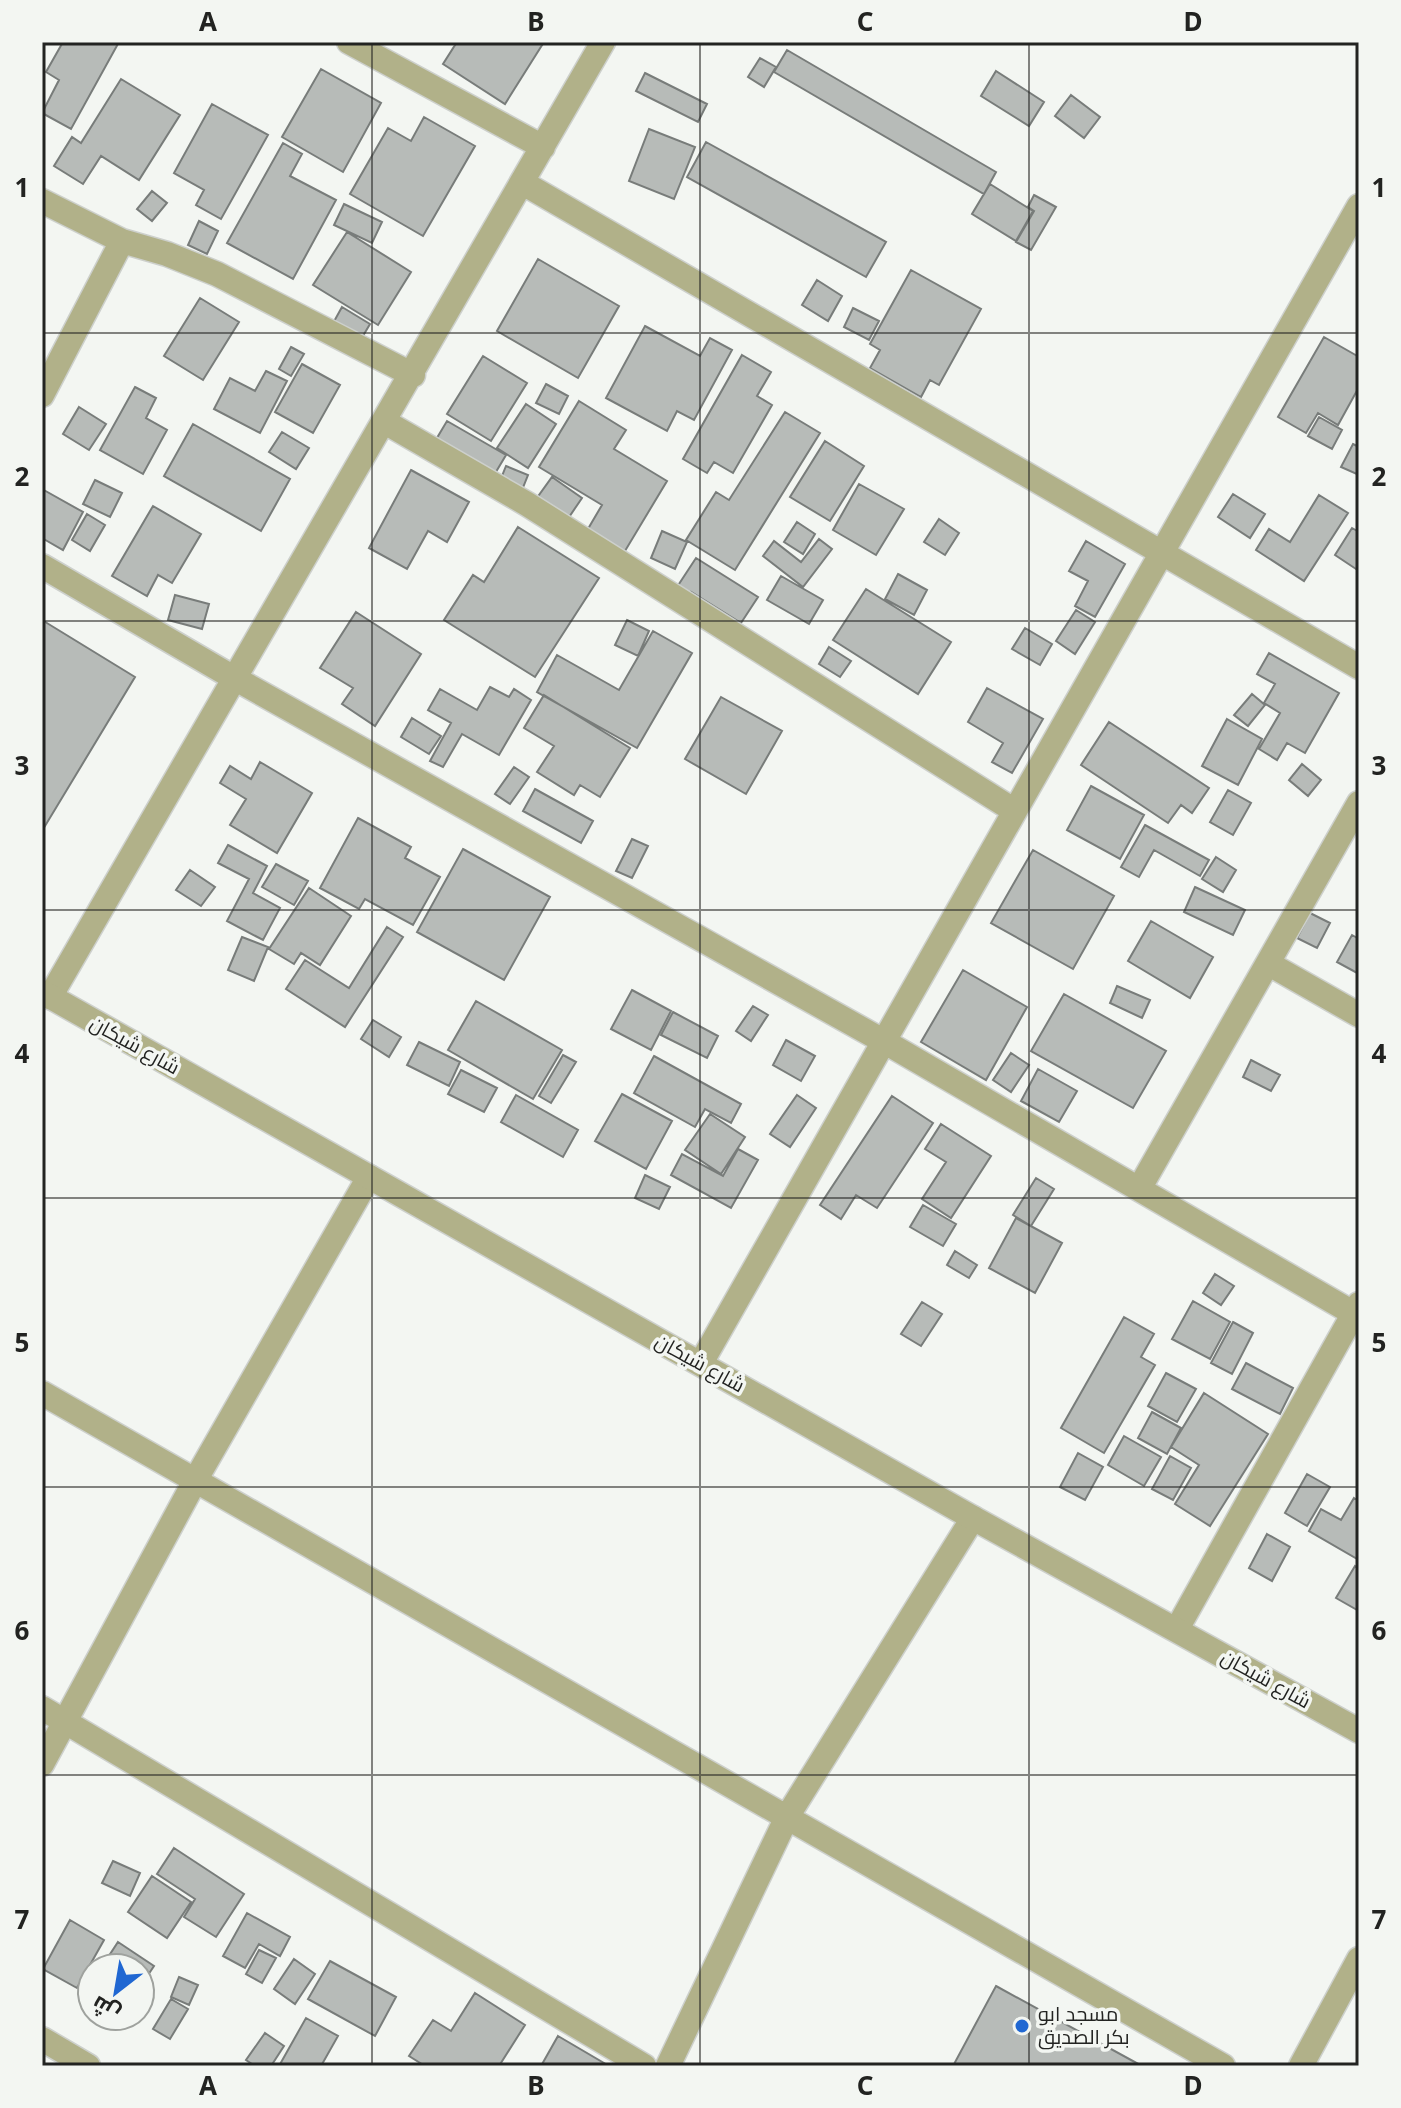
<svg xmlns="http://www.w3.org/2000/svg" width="1401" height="2108" viewBox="0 0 1401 2108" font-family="'Noto Sans',Cairo,sans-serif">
  <rect width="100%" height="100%" fill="#f3f6f2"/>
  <path fill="#b7bbb8" stroke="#787c7a" stroke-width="2" d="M63,42H119L71,129L42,113L59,80L46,72Z
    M450,42H544L505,104L443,64L455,45Z
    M787,50L996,172L984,194L774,72Z
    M760,58L776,67L764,87L748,77Z
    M321,69L381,103L343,172L282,137Z
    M996,71L1044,102L1029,126L981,96Z
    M645,73L707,104L698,122L636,91Z
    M121,79L180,115L139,180L101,156L83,184L54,166L72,137L81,143Z
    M1071,95L1100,117L1084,138L1055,116Z
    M212,104L268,135L221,219L196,205L204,190L174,173Z
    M424,117L475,146L423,236L350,194L388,128L411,141Z
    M649,129L695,147L674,199L629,181Z
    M706,142L886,242L866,277L687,177Z
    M283,143L302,154L290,176L336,200L293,279L227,243Z
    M990,184L1033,211L1016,241L972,214Z
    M152,191L167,203L152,221L137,209Z
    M1034,195L1056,207L1031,250L1016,242L1034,211L1028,207Z
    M344,204L382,222L372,243L334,225Z
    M199,221L218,231L207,254L188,245Z
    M347,232L411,272L378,325L313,285Z
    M538,259L619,306L578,378L497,331Z
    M911,270L981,309L939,385L930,380L921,397L870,368L880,350L870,344Z
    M817,280L842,296L828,321L802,305Z
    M200,298L239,322L203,380L164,356Z
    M342,307L370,324L360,341L332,325Z
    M853,308L879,321L869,340L844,327Z
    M645,326L700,356L710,338L732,350L694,420L677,411L667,431L606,398Z
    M1324,337L1359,357V387L1338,425L1318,413L1306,433L1278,417Z
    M291,347L304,354L291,376L279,369Z
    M742,355L771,372L757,396L772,405L733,473L714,462L707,473L683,459Z
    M483,356L527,383L491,441L447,414Z
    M302,364L340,385L313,433L275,412Z
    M266,371L287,381L260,433L214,409L230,378L255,391Z
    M546,384L568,396L559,414L536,403Z
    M135,387L156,398L146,418L167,430L143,474L100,450Z
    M579,401L626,430L614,449L667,481L622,556L585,534L602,505L539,467Z
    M526,404L556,424L528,468L497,448Z
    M79,407L106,424L89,450L63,434Z
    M785,412L820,433L735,570L686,540L716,492L729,500Z
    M1319,417L1342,430L1332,449L1308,436Z
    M447,421L506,455L490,482L431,448Z
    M193,424L290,479L261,531L164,476Z
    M282,432L309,448L296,469L269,452Z
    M825,441L864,466L830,521L790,497Z
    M1353,444L1359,447V475L1341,467Z
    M506,466L528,475L520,495L498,486Z
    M411,470L469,502L447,542L428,531L407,569L369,548Z
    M552,477L582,498L565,523L534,502Z
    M95,480L122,493L110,517L83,504Z
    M859,484L904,509L876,555L833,530Z
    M42,489L83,512L63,550L42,538Z
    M1233,494L1265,514L1250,538L1218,517Z
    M1319,495L1348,513L1304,581L1256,550L1269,529L1290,542Z
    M153,506L201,534L172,583L158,575L147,596L112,576Z
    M87,514L105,525L90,551L72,540Z
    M939,519L959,533L945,555L924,542Z
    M797,522L815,534L803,554L784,542Z
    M518,527L599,578L535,677L444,620L473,575L484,582Z
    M1352,528L1359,532V571L1335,555Z
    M662,531L687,542L675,569L651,558Z
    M819,539L832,549L803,587L763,556L774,541L801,562Z
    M1086,541L1125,564L1095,617L1075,606L1088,581L1069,571Z
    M696,558L758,597L741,623L691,592L680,610L677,587Z
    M898,574L927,590L914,615L885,599Z
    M781,576L823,600L809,624L767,600Z
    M866,589L951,642L918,694L833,640Z
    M175,595L209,604L202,629L168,620Z
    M1076,610L1095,622L1075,654L1056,641Z
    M356,612L421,654L375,726L342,704L353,688L320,668Z
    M42,620L135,677L42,831Z
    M627,620L649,631L638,656L615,645Z
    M1025,628L1052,644L1040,665L1012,649Z
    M653,631L692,653L637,748L537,692L557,655L619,690Z
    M829,647L851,661L840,677L819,664Z
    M1269,653L1339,693L1305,753L1287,743L1277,760L1259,749L1280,713L1264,703L1275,684L1257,674Z
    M490,687L509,697L514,689L531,700L499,755L462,734L443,767L430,761L451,723L428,710L440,689L477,710Z
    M987,688L1043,719L1012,773L992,762L1003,743L968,722Z
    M1252,694L1265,705L1248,726L1234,715Z
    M544,695L630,748L600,797L580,785L574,795L537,772L554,746L524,728Z
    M721,697L782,731L746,794L685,759Z
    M412,718L441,736L429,754L401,737Z
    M1227,719L1262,739L1238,785L1202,766Z
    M1109,722L1209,788L1192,813L1181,805L1168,823L1081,765Z
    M260,762L312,793L277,853L230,825L246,799L220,783L230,766L251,779Z
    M1302,764L1321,780L1308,796L1289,780Z
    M514,767L529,777L510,804L495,794Z
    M1091,786L1144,815L1120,859L1067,830Z
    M535,789L593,821L581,843L523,811Z
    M1228,790L1251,803L1233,835L1210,822Z
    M358,818L411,847L405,858L440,877L413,925L365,899L359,909L320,888Z
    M1145,825L1209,860L1200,876L1154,850L1139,877L1121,867Z
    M632,839L648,846L632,878L616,871Z
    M228,845L267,866L253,893L280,908L263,940L227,921L249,879L218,863Z
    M463,849L550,897L504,980L417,932Z
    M1033,850L1114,896L1073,969L991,923Z
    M1216,857L1236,870L1223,892L1202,879Z
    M276,864L308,881L294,905L262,887Z
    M190,870L215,887L201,906L176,890Z
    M1195,887L1245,910L1233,935L1184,912Z
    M309,888L351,916L320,965L301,953L294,964L269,949Z
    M1310,913L1330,923L1317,948L1297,938Z
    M1151,921L1213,957L1190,998L1128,961Z
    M387,927L403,937L345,1027L286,989L305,960L349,988Z
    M1352,935L1359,939V974L1337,962Z
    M242,937L268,947L254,981L228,970Z
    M963,970L1027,1007L986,1080L921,1042Z
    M1117,986L1150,1000L1142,1018L1110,1003Z
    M632,990L671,1011L651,1050L611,1029Z
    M1064,994L1166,1051L1133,1108L1031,1051Z
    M476,1001L562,1050L533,1099L448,1050Z
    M753,1006L768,1015L751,1041L736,1031Z
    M673,1012L718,1036L707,1058L661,1035Z
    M373,1020L401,1037L389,1057L361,1039Z
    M786,1040L815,1056L801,1081L773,1065Z
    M419,1042L460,1062L449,1086L407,1065Z
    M1011,1053L1029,1065L1011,1092L993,1080Z
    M563,1055L576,1062L551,1103L539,1096Z
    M654,1056L741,1104L731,1123L705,1109L695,1127L634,1093Z
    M1251,1060L1280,1075L1271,1091L1243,1077Z
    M1038,1069L1077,1091L1059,1122L1021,1101Z
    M461,1070L497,1088L484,1112L448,1094Z
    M622,1094L672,1121L646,1169L595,1141Z
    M516,1095L578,1130L563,1157L501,1122Z
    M797,1095L816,1108L790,1147L770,1134Z
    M892,1096L933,1123L877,1208L856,1195L841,1219L820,1205Z
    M710,1114L745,1137L721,1174L685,1150Z
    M941,1124L991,1156L951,1218L922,1199L946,1162L925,1149Z
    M738,1149L758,1160L731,1208L671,1175L682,1154L723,1176Z
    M645,1175L670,1187L659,1209L635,1198Z
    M1036,1178L1054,1189L1031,1226L1013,1215Z
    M923,1205L956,1224L943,1246L910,1227Z
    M1016,1218L1062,1243L1035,1293L989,1268Z
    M955,1251L977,1265L969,1278L947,1265Z
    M1215,1274L1234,1286L1221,1305L1203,1293Z
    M1193,1301L1230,1322L1210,1359L1172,1339Z
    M922,1302L942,1314L921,1346L901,1334Z
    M1124,1317L1154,1334L1141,1357L1155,1365L1104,1453L1061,1428Z
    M1233,1322L1253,1333L1232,1374L1211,1363Z
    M1246,1363L1293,1388L1280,1414L1232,1389Z
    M1166,1373L1196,1389L1177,1422L1148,1406Z
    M1204,1393L1268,1434L1210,1526L1175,1504L1199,1465L1171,1447Z
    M1152,1412L1181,1428L1167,1454L1138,1438Z
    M1124,1436L1161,1457L1144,1486L1108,1465Z
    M1078,1453L1103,1467L1085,1500L1060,1487Z
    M1170,1456L1191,1468L1173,1500L1152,1489Z
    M1307,1474L1330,1487L1307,1526L1285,1513Z
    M1354,1498L1359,1501V1560L1309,1531L1321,1509L1341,1520Z
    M1267,1534L1290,1547L1272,1581L1249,1568Z
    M1355,1566L1359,1569V1611L1336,1598Z
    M174,1848L244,1894L216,1937L184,1917L195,1899L157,1874Z
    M113,1861L140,1873L130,1896L102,1883Z
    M152,1876L191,1902L167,1938L128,1912Z
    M247,1913L290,1937L280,1956L259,1944L245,1968L223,1956Z
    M70,1920L104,1940L77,1988L43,1969Z
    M118,1942L154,1966L140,1987V1968H101Z
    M259,1950L276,1958L262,1983L246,1974Z
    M294,1959L315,1974L295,2004L274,1989Z
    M330,1961L396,1997L375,2036L308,1999Z
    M179,1977L198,1985L189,2005L171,1997Z
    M996,1986L1142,2066H953Z
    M475,1993L525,2025L499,2066H425L409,2056L433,2020L451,2031Z
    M171,1999L188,2009L170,2039L153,2029Z
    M306,2018L338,2036L321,2066H279Z
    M265,2033L284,2046L271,2066H255L246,2060Z
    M558,2036L609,2066H541Z"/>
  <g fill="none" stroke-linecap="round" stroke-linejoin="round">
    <g stroke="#cdd0cc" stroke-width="27">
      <path id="minor" d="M349,42L543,147
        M523,183L1359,667
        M42,201L122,241L167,254L217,274L413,375
        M42,395L122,241
        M385,422L527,504L1015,811
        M42,566L234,678L885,1042L1353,1313
        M1269,964L1359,1015
        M50,997L603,42
        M1139,1189L1359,803
        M701,1363L1359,206
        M42,1393L1223,2066
        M1177,1629L1359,1304
        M42,1708L644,2066
        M42,1764L196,1479L369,1177
        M42,2039L88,2066
        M668,2066L787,1817L973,1518
        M1301,2066L1359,1959"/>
    </g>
    <g stroke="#cdd0cc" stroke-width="27">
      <path id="tertiary" d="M42,992L973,1518L1359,1731"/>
    </g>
    <use href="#minor" stroke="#b1b189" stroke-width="24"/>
    <use href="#tertiary" stroke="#b1b189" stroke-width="24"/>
  </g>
  <path fill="none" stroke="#222321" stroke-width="2" stroke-opacity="0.55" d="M372,42V2066M700,42V2066M1029,42V2066M42,333H1359M42,621H1359M42,910H1359M42,1198H1359M42,1487H1359M42,1775H1359"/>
  <circle fill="#2067d2" stroke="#f3f6f2" stroke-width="3" cx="1022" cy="2026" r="8"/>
  <g text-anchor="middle" stroke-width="7" stroke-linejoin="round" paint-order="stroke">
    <g font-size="20" fill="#222321" stroke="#f3f6f2">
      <text transform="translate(135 1045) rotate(29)" y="7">شارع شيكان</text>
      <text transform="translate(700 1363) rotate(29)" y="7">شارع شيكان</text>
      <text transform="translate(1266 1679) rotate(29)" y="7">شارع شيكان</text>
    </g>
    <g font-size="20" fill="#222321" stroke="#f3f6f2" text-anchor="start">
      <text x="1038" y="2021">مسجد ابو<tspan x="1038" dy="23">بكر الصديق</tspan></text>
    </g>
  </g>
  <rect width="1401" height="2108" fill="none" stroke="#f3f6f2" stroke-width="88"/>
  <g transform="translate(116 1992) rotate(211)"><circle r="38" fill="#f3f6f2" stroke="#9fa29e" stroke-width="2"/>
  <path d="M0-6L14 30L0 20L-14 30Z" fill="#2067d2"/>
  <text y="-12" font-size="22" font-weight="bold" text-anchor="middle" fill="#222321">ش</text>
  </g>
  <rect x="44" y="44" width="1313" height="2020" fill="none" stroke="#222321" stroke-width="3"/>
  <g font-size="26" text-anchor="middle" font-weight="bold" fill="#222321">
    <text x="208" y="31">A</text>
    <text x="536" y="31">B</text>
    <text x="865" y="31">C</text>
    <text x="1193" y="31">D</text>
    <text x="22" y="197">1</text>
    <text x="1379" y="197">1</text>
    <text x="22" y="486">2</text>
    <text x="1379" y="486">2</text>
    <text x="22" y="775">3</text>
    <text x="1379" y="775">3</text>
    <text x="22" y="1063">4</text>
    <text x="1379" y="1063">4</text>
    <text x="22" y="1352">5</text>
    <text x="1379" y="1352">5</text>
    <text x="22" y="1640">6</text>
    <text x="1379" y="1640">6</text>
    <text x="22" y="1929">7</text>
    <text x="1379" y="1929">7</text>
    <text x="208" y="2095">A</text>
    <text x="536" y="2095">B</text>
    <text x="865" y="2095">C</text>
    <text x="1193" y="2095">D</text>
  </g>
</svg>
